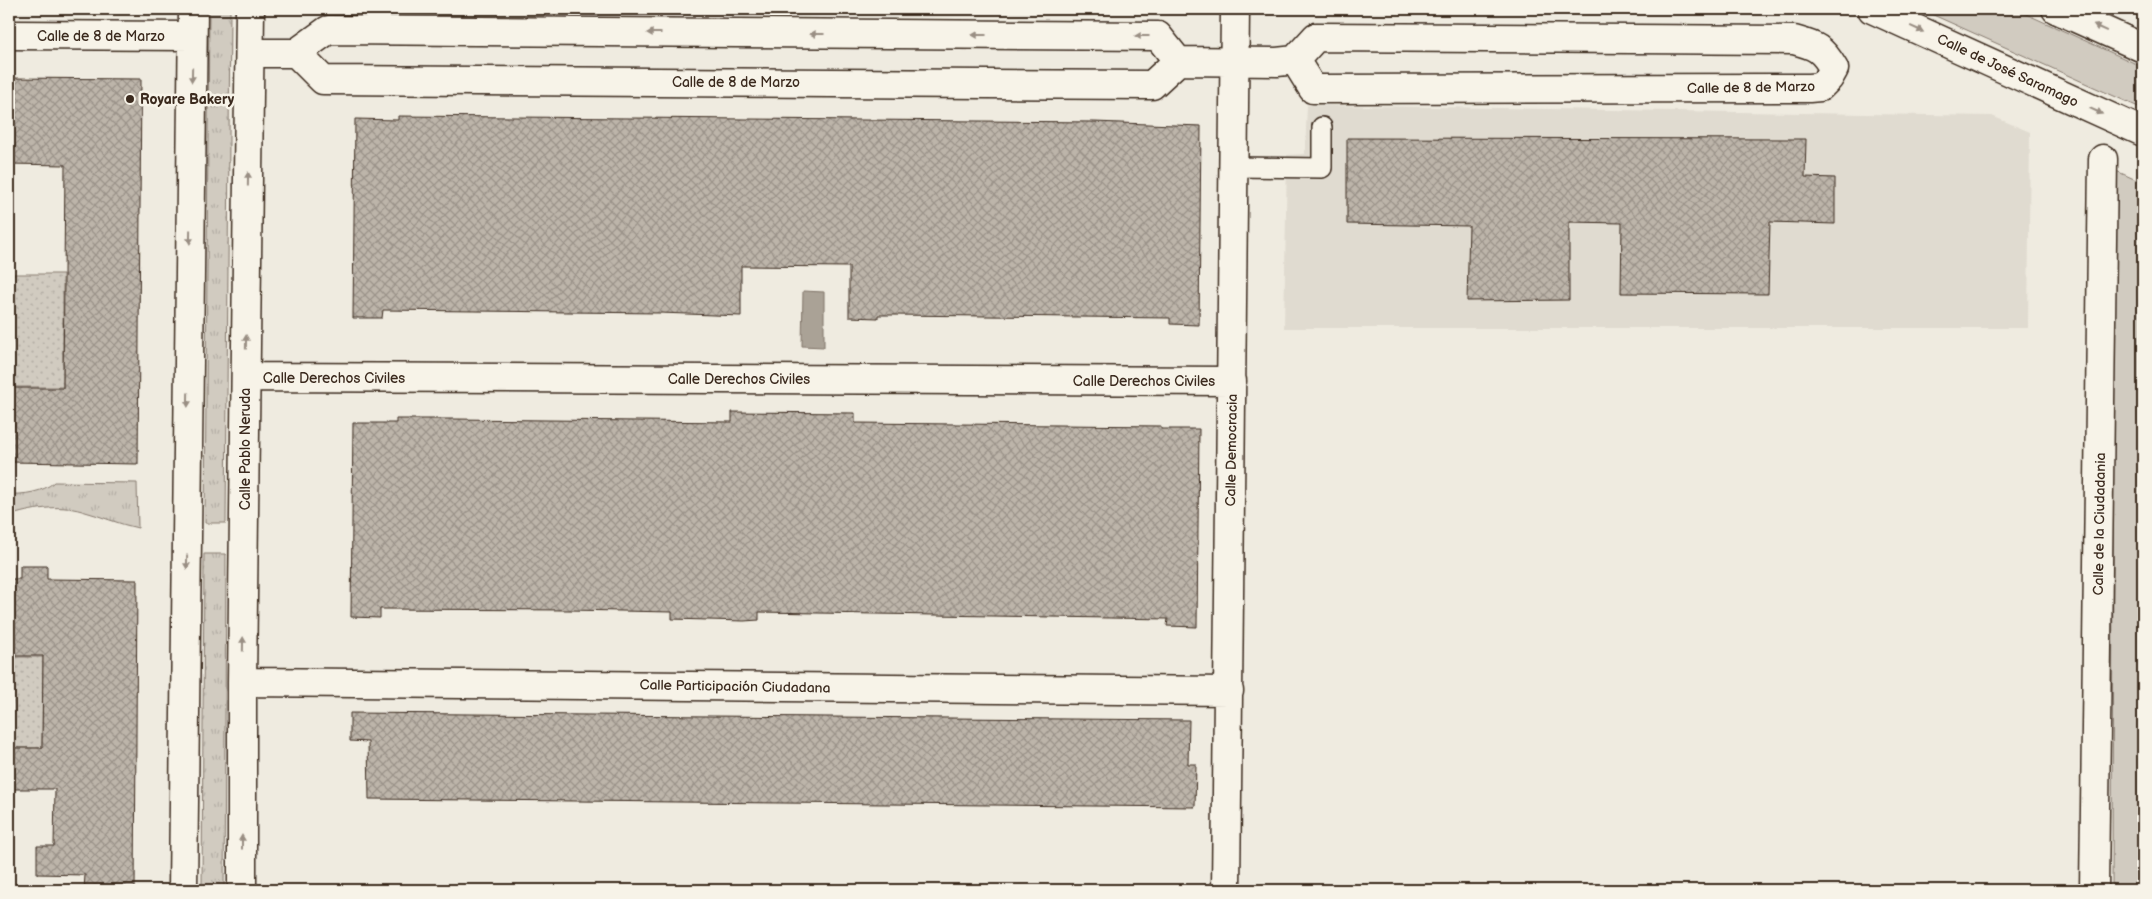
<svg xmlns="http://www.w3.org/2000/svg" width="2152" height="899" viewBox="0 0 2152 899" font-family="'Balsamiq Sans',sans-serif">
  <defs>
    <pattern id="grass-tufts" width="24" height="20" patternUnits="userSpaceOnUse" patternTransform="scale(1.25)"><rect width="24" height="20" fill="#d1cbc0"/><path d="M3 7l-1-3M5 7V3M7 7l1-3M15 17l-1-3M17 17v-4M19 17l1-3" fill="none" stroke="#b4aea5"/></pattern>
    <pattern id="garden-dots" width="8" height="8" patternUnits="userSpaceOnUse" patternTransform="scale(1.25)"><rect width="8" height="8" fill="#d1cbc0"/><path d="M2 2h.1M6 6h.1" fill="none" stroke="#b4aea5" stroke-width="1.8" stroke-linecap="round"/></pattern>
    <pattern id="building-cross-hatch" width="8" height="8" patternUnits="userSpaceOnUse" patternTransform="scale(1.25)"><rect width="8" height="8" fill="#bdb5aa"/><path d="M0 0l8 8M0 8l8-8" fill="none" stroke="#9b938a"/></pattern>
  </defs>
  <rect width="100%" height="100%" fill="#efebe0"/>
  <filter id="ink" filterUnits="userSpaceOnUse"><feTurbulence type="fractalNoise" baseFrequency=".02" numOctaves="2"/><feDisplacementMap in="SourceGraphic" scale="10" xChannelSelector="R" yChannelSelector="G"/><feConvolveMatrix kernelMatrix="1 2 1 2 8 2 1 2 1" color-interpolation-filters="sRGB"/></filter>
  <g filter="url(#ink)">
    <path fill="#e0dbd0" d="M1307,105L1992,116L2030,132L2028,328H1284L1287,155L1305,154Z"/>
    <path fill="url(#grass-tufts)" stroke="#867a6f" d="M209,9H230L226,523H205Z
      M54,482L137,483L138,528C118,524 101,516 82,511C58,504 31,509 9,516V494C23,495 44,492 54,482Z
      M204,554H226L224,890H202Z"/>
    <path fill="#d1cbc0" stroke="#867a6f" d="M1920,9H2015L2143,67V109Z
      M2114,170L2143,183V890H2112Z"/>
    <path fill="url(#garden-dots)" stroke="#867a6f" d="M9,274H63V387H9Z
      M9,657H43L42,748H9Z"/>
    <path fill="#aaa296" stroke="#7e7266" d="M803,291L824,292V347L802,346Z"/>
    <path fill="url(#building-cross-hatch)" stroke="#3b2a1e" d="M9,78L141,79L138,464L9,462V388H63L65,165L9,164Z
      M398,116L1094,122L1201,126L1199,325L1170,324V318L893,315H878V318L849,317V267L741,266V316L660,313L383,310L382,318H353L355,119L398,120Z
      M1347,138L1806,139L1805,177L1835,178V224L1770,222L1768,294L1621,293L1622,223L1569,222V300L1467,301L1469,226L1347,224Z
      M732,412L855,413V423L1161,426V429H1199L1197,627L1167,626L1168,619L759,612V620L744,621L672,619V612L570,610L380,609V618L351,617L353,423H396V419H454L732,422Z
      M20,566H47V579L137,580L135,890H84L85,875L37,874V846H54L55,789H9V748H42L43,656H9V579H20Z
      M350,713L1189,720L1188,764H1196L1195,807L369,799L368,742L350,741Z"/>
    <g fill="none" stroke-linecap="round" stroke-linejoin="round">
      <g stroke="#3b2a1e" stroke-width="22">
        <path id="lane" d="M1234,167L1322,168V127"/>
      </g>
      <g stroke="#3b2a1e" stroke-width="31">
        <path id="street" d="M1872,9L2143,132
          M2056,9L2143,48
          M9,35L192,36
          M1316,37L1794,40C1816,46 1822,48 1834,69L1829,78L1820,87L1809,88L1313,89L1295,60Z
          M250,53H296
          M1178,61L1158,36L328,30L296,53L323,80L1152,85L1178,61L1277,62L1295,60
          M246,377L1232,381
          M242,682L1229,691
          M183,890L193,9
          M242,890V682L250,9
          M1226,890L1235,9
          M2094,890L2103,159"/>
      </g>
      <use href="#lane" stroke="#f7f3e8" stroke-width="19"/>
      <use href="#street" stroke="#f7f3e8" stroke-width="28"/>
    </g>
    <defs><path id="oneway-solid" d="M-6-.8H1V-3.2L6.5 0L1 3.2V.8H-6Z" transform="scale(1.25)"/></defs>
    <g fill="#998e83">
      <use href="#oneway-solid" transform="translate(2100 28) rotate(-156)"/>
      <use href="#oneway-solid" transform="translate(1917 29) rotate(25)"/>
      <use href="#oneway-solid" transform="translate(654 33) rotate(-180)"/>
      <use href="#oneway-solid" transform="translate(817 34) rotate(-180)"/>
      <use href="#oneway-solid" transform="translate(979 35) rotate(-180)"/>
      <use href="#oneway-solid" transform="translate(1142 36) rotate(-180)"/>
      <use href="#oneway-solid" transform="translate(192 75) rotate(91)"/>
      <use href="#oneway-solid" transform="translate(2096 111) rotate(25)"/>
      <use href="#oneway-solid" transform="translate(248 179) rotate(-89)"/>
      <use href="#oneway-solid" transform="translate(190 237) rotate(91)"/>
      <use href="#oneway-solid" transform="translate(246 342) rotate(-89)"/>
      <use href="#oneway-solid" transform="translate(188 400) rotate(91)"/>
      <use href="#oneway-solid" transform="translate(187 562) rotate(91)"/>
      <use href="#oneway-solid" transform="translate(243 644) rotate(-89)"/>
      <use href="#oneway-solid" transform="translate(242 842) rotate(-90)"/>
    </g>
  </g>
  <circle fill="#3b2a1e" stroke="#f7f3e8" stroke-width="2" cx="130" cy="99" r="5"/>
  <g text-anchor="middle" stroke-width="5" stroke-linejoin="round" paint-order="stroke">
    <g font-size="14" fill="#3b2a1e" stroke="#f7f3e8">
      <text x="101" y="41">Calle de 8 de Marzo</text>
      <text transform="translate(2008 70) rotate(25)" y="5">Calle de José Saramago</text>
      <text x="736" y="87">Calle de 8 de Marzo</text>
      <text transform="translate(1751 87) rotate(-1)" y="5">Calle de 8 de Marzo</text>
      <text x="334" y="383">Calle Derechos Civiles</text>
      <text x="739" y="384">Calle Derechos Civiles</text>
      <text x="1144" y="386">Calle Derechos Civiles</text>
      <text transform="translate(245 449) rotate(-90)" y="5">Calle Pablo Neruda</text>
      <text transform="translate(1231 450) rotate(-89)" y="5">Calle Democracia</text>
      <text transform="translate(2099 524) rotate(-89)" y="5">Calle de la Ciudadania</text>
      <text transform="translate(735 686) rotate(1)" y="5">Calle Participación Ciudadana</text>
    </g>
    <g font-size="14" font-weight="bold" fill="#3b2a1e" stroke="#f7f3e8" text-anchor="start">
      <text x="140" y="104">Royare Bakery</text>
    </g>
  </g>
  <rect width="2152" height="899" fill="none" stroke="#f7f3e8" stroke-width="30"/>
  <rect x="15" y="15" width="2122" height="869" fill="none" stroke="#3b2a1e" stroke-width="2" filter="url(#ink)"/>
</svg>
